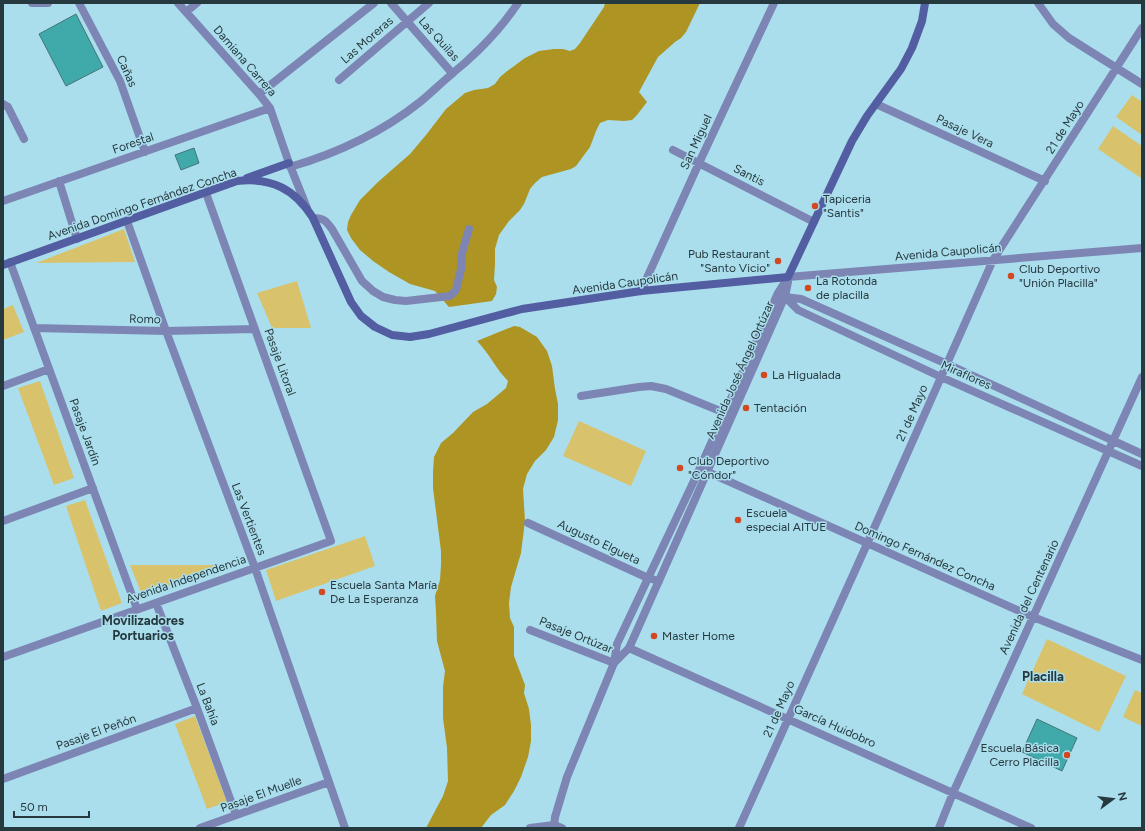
<svg xmlns="http://www.w3.org/2000/svg" width="1145" height="831" viewBox="0 0 1145 831" font-family="Figtree,sans-serif">
  <rect width="100%" height="100%" fill="#abdeec"/>
  <path fill="#d8c36c" d="M1132,95L1142,102V135L1116,117Z
    M1113,126L1142,146V176L1141,178L1098,149Z
    M124,229L135,262L36,263Z
    M297,281L311,328H272L257,293Z
    M13,305L24,332L3,340V309Z
    M40,381L74,478L54,485L18,388Z
    M579,421L646,451L631,486L563,456Z
    M85,500L122,603L101,611L66,506Z
    M365,536L375,566L276,601L266,570Z
    M130,565H226L142,595Z
    M1047,639L1126,676L1099,732L1022,694Z
    M1135,690L1142,693V726L1123,717Z
    M195,716L227,802L207,809L175,724Z"/>
  <path fill="#ad9423" d="M605,3H700L686,32L681,38L675,42L658,57L639,92L647,102L637,115L632,120L624,121L608,120L600,123L596,131L590,147L576,166L571,169L542,177L535,183L530,189L524,204L520,210L509,221L499,235L495,249V264L494,280L497,287L496,294L492,301L449,307L435,291L410,284L389,272L373,261L360,250L351,238L347,230L348,222L351,215L360,200L378,182L410,154L426,135L446,109L465,93L474,90L488,88L495,84L500,77L506,72L525,58L539,51L554,49H563L570,51L575,49L580,43L604,7Z
    M514,326L520,327L537,337L547,351L552,366L555,389L558,404V420L554,437L546,450L535,461L527,474L523,489L525,521L521,553L511,587L509,603L510,618L514,627V656L525,685L524,693L529,709L531,725V741L528,757L521,777L514,791L505,805L491,815L481,828H426L443,796L448,781L447,748L443,718V687L445,671L437,641L436,612L435,596L440,580L441,565V551L433,488V472L434,457L441,443L453,433L473,412L487,404L506,388L508,381C496,369 489,353 477,341Z"/>
  <path fill="#40aaaa" stroke="#427677" d="M76,14L103,67L66,86L39,34Z
    M194,148L199,163L181,170L175,155Z
    M1037,719L1077,738L1062,771L1022,752Z"/>
  <g fill="none" stroke-linecap="round" stroke-linejoin="round">
    <path stroke="#7c85b4" stroke-width="8" d="M32,3H48
      M79,3L120,81L145,152
      M178,3L259,94L270,108L289,163L307,208
      M391,3L452,73
      M1038,3L1053,24L1069,38L1142,84
      M186,12L197,3
      M339,80L429,3
      M259,94L374,3
      M3,104L8,107L24,139
      M876,104L1045,181
      M673,150L814,222
      M290,167C338,153 381,133 420,102C431,93 441,83 452,74C457,69 463,65 468,60C487,43 504,24 518,3
      M59,181L77,239
      M3,201L270,108
      M313,218C324,218 326,221 332,229L362,281L373,291L383,297L395,300L406,301L450,296L456,290L461,269L462,253L469,229
      M127,221L166,331L255,568L345,828
      M10,262L137,609
      M788,277L1142,248
      M641,291L699,163L774,3
      M779,294L785,297L801,299L947,364L1142,454
      M785,297L798,310L941,377L1142,466
      M34,328L166,331L255,329
      M3,386L49,369
      M581,396L639,387L651,386L666,389L730,415
      M701,469L1033,617L1142,660
      M3,521L93,488
      M528,523L648,578L659,581
      M156,603L197,708L236,815
      M530,630L614,663
      M629,648L1031,828
      M3,657L331,541L206,193
      M3,779L197,708
      M200,828L329,782
      M530,828L554,825L562,828
      M739,828L867,544L993,260L1142,28
      M939,828L953,793L1142,377"/>
    <path stroke="#7c85b4" stroke-width="8" d="M614,663L629,648L638,628L782,303L785,297L788,282
      M554,828L555,817L567,777L614,663L617,644L700,468L778,293L788,277"/>
    <path stroke="#535da1" stroke-width="8" d="M247,178L289,163
      M3,265L237,181C271,177 295,189 313,218L351,302L361,316L375,327L392,335L410,337L429,334L522,309L641,291L788,277L852,141L867,116L901,69L912,48L922,21L925,3"/>
  </g>
  <g fill="#d14821" stroke="#abdeec" stroke-width="1.5">
    <circle cx="815" cy="206" r="4"/>
    <circle cx="778" cy="261" r="4"/>
    <circle cx="1011" cy="276" r="4"/>
    <circle cx="808" cy="288" r="4"/>
    <circle cx="764" cy="375" r="4"/>
    <circle cx="746" cy="408" r="4"/>
    <circle cx="680" cy="468" r="4"/>
    <circle cx="738" cy="520" r="4"/>
    <circle cx="322" cy="592" r="4"/>
    <circle cx="654" cy="636" r="4"/>
    <circle cx="1067" cy="755" r="4"/>
  </g>
  <g text-anchor="middle" stroke-width="3" stroke-linejoin="round" paint-order="stroke">
    <g font-size="12" fill="#25393f" stroke="#abdeec">
      <text transform="translate(439 39) rotate(48)" y="4">Las Quilas</text>
      <text transform="translate(367 40) rotate(-41)" y="4">Las Moreras</text>
      <text transform="translate(245 61) rotate(49)" y="4">Damiana Carrera</text>
      <text transform="translate(127 71) rotate(66)" y="4">Cañas</text>
      <text transform="translate(1065 127) rotate(-58)" y="4">21 de Mayo</text>
      <text transform="translate(965 131) rotate(25)" y="4">Pasaje Vera</text>
      <text transform="translate(696 142) rotate(-65)" y="4">San Miguel</text>
      <text transform="translate(133 143) rotate(-19)" y="4">Forestal</text>
      <text transform="translate(749 175) rotate(27)" y="4">Santis</text>
      <text transform="translate(142 204) rotate(-19)" y="4">Avenida Domingo Fernández Concha</text>
      <text transform="translate(948 252) rotate(-5)" y="4">Avenida Caupolicán</text>
      <text transform="translate(625 283) rotate(-8)" y="4">Avenida Caupolicán</text>
      <text transform="translate(145 319) rotate(1)" y="4">Romo</text>
      <text transform="translate(280 362) rotate(70)" y="4">Pasaje Litoral</text>
      <text transform="translate(740 370) rotate(-66)" y="4">Avenida José Ángel Ortúzar</text>
      <text transform="translate(966 375) rotate(24)" y="4">Miraflores</text>
      <text transform="translate(912 413) rotate(-66)" y="4">21 de Mayo</text>
      <text transform="translate(85 432) rotate(70)" y="4">Pasaje Jardín</text>
      <text transform="translate(249 519) rotate(69)" y="4">Las Vertientes</text>
      <text transform="translate(599 542) rotate(25)" y="4">Augusto Elgueta</text>
      <text transform="translate(925 556) rotate(24)" y="4">Domingo Fernández Concha</text>
      <text transform="translate(186 579) rotate(-19)" y="4">Avenida Independencia</text>
      <text transform="translate(1029 597) rotate(-65)" y="4">Avenida del Centenario</text>
      <text transform="translate(576 635) rotate(22)" y="4">Pasaje Ortúzar</text>
      <text transform="translate(208 704) rotate(69)" y="4">La Bahía</text>
      <text transform="translate(779 709) rotate(-66)" y="4">21 de Mayo</text>
      <text transform="translate(835 726) rotate(24)" y="4">García Huidobro</text>
      <text transform="translate(96 732) rotate(-20)" y="4">Pasaje El Peñón</text>
      <text transform="translate(261 794) rotate(-20)" y="4">Pasaje El Muelle</text>
    </g>
    <g font-size="12" fill="#25393f" stroke="#abdeec" text-anchor="start">
      <text x="823" y="203">Tapiceria<tspan x="823" dy="14">"Santis"</tspan></text>
      <text x="770" y="258" text-anchor="end">Pub Restaurant<tspan x="770" dy="14">"Santo Vicio"</tspan></text>
      <text x="1019" y="273">Club Deportivo<tspan x="1019" dy="14">"Unión Placilla"</tspan></text>
      <text x="816" y="285">La Rotonda<tspan x="816" dy="14">de placilla</tspan></text>
      <text x="772" y="379">La Higualada</text>
      <text x="754" y="412">Tentación</text>
      <text x="688" y="465">Club Deportivo<tspan x="688" dy="14">"Cóndor"</tspan></text>
      <text x="746" y="517">Escuela<tspan x="746" dy="14">especial AITUE</tspan></text>
      <text x="330" y="589">Escuela Santa María<tspan x="330" dy="14">De La Esperanza</tspan></text>
      <text x="662" y="640">Master Home</text>
      <text x="1059" y="752" text-anchor="end">Escuela Básica<tspan x="1059" dy="14">Cerro Placilla</tspan></text>
    </g>
    <g font-size="13" font-weight="bold" fill="#25393f" stroke="#abdeec">
      <text x="143" y="625">Movilizadores<tspan x="143" dy="15">Portuarios</tspan></text>
      <text x="1043" y="681">Placilla</text>
    </g>
  </g>
  <rect width="1145" height="831" fill="none" stroke="#25393f" stroke-width="8"/>
  <g transform="translate(1113 799) rotate(75)" stroke="#abdeec" stroke-width="3" paint-order="stroke">
  <path d="M0-3L7 15L0 10L-7 15Z" fill="#25393f"/>
  <text y="-6" font-size="11" font-weight="bold" text-anchor="middle" fill="#25393f">N</text>
  </g>
  <path d="M14 811v6h75v-6" fill="none" stroke="#25393f" stroke-width="2"/>
  <text x="20" y="811" font-size="12" fill="#25393f" stroke="#abdeec" stroke-width="3" paint-order="stroke">50 m</text>
</svg>
